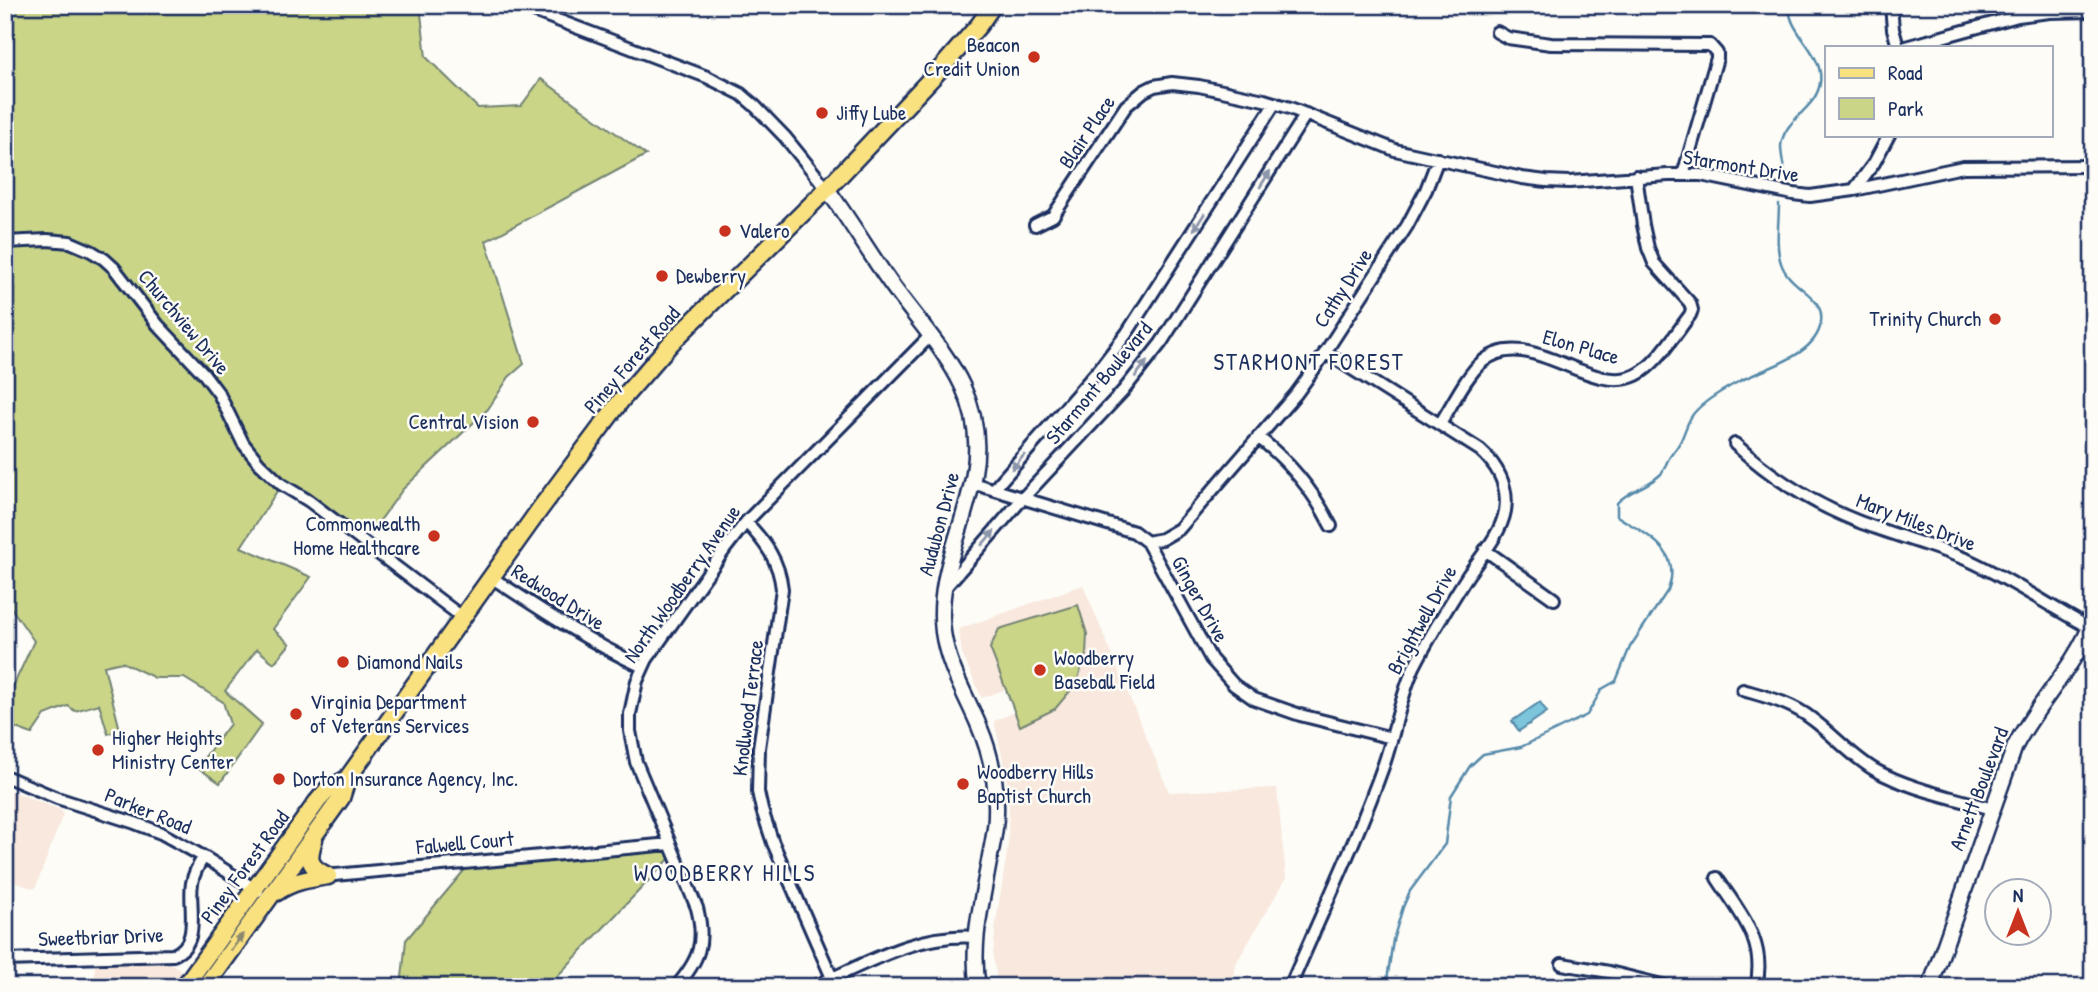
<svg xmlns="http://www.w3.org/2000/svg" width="2098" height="992" viewBox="0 0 2098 992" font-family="'Patrick Hand',sans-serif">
  <rect width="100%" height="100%" fill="#fdfcf7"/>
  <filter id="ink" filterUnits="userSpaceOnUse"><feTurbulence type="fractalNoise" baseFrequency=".0143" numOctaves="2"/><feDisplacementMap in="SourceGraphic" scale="14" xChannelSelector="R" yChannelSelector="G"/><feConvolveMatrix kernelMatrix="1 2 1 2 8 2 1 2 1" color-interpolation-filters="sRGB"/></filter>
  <g filter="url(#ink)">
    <path fill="#f8e8dd" d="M1083,585L1169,792L1277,788L1286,878L1235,965L1233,987H998L993,956L996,922L1008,847L1009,804L1006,773L994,721L1015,712L1006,689L982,698L962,654L959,629Z
      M8,790L61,810L63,814L35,889L5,879V795Z
      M170,963L191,976L184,987H95V964Z"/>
    <path fill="#cad588" stroke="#728273" stroke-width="2" d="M5,5H420L426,57L478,108L521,106L541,79L646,155L486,241L524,364L509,377L488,409L403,489L371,533L356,526H339L281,485L241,547L311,577L273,629L290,644L274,663L257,649L225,691L262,724L220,783L197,767L230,724L223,702L184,678H155L122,662L104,666L120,730L108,734L99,704L75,711L68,706L45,715L32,734L5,724V704L34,641L5,599Z
      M1078,605L1087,634L1086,655L1076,684L1055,709L1020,726L990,648L999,629Z
      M670,844L674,854L547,987H401L406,940L472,861Z"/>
    <path fill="#7bc5db" stroke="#5589a9" stroke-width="2" d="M1540,702L1547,712L1519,731L1512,721Z"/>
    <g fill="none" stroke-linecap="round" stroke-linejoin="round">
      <path stroke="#5589a9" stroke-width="2.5" d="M1786,178C1784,168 1781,156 1781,146C1784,118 1816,110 1820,83C1825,52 1785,31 1790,5
        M1386,987L1393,940L1403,907L1410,891L1445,844L1451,796L1470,766L1483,754L1521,747L1587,715L1602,689L1616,681L1630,647L1668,590C1683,549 1646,535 1617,516V503C1627,491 1648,487 1661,474C1664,470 1666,464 1668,460C1672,453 1677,448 1680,442C1685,433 1687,421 1694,413C1705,400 1723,390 1738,382C1764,368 1817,356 1821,322C1825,294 1789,289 1781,263C1775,246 1779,222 1779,204"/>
      <g stroke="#1b2f5e" stroke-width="16">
        <path id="street" d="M518,5L707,77L741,94L755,106L785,137L827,189
          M1891,5L1893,29L1898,47
          M1497,32L1508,38L1551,44L1710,45L1717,53V58L1683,175
          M1906,47L2018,16L2050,12L2093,11
          M1854,190L1874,163L1889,135
          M1035,225L1053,216L1126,106L1144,91L1154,86L1172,83L1199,86L1264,100L1290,108L1395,150L1522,178L1546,181L1569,182L1668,175H1701L1793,194L1810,196L1854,190L1963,167L2093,166
          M5,242L47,240L70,242L91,251L104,259L114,268L158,325L204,374L219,394L243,443L259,463L281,484L309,501L462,617
          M1440,424C1451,407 1467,374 1482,362C1529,323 1589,397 1636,375C1656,366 1676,333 1690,315L1692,310L1690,303L1654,263L1648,248L1643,225L1636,176
          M1258,437C1290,462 1313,490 1331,526
          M1735,444C1771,477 1811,503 1857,521C1893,535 1931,545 1968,560C2010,579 2049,606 2090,628
          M972,483L1134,532L1147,542L1211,659L1234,685L1254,699L1300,715L1392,738
          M994,489L1100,368L1127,333L1275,103
          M746,522C766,543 779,561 782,589L759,748L758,792L762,810L773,843L832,978
          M1147,542L1162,539L1179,529L1296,394L1317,365L1407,226L1426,190L1438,159
          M1485,550L1554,599
          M491,577C541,610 589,642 643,667
          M944,589L1023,498L1123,391L1161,343L1306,114
          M1743,690C1767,697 1792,703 1812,719C1834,735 1851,756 1875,770C1909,789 1955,798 1992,809
          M5,776L57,798L135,823L161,833L204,857L258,891
          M324,876L670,844
          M1717,878C1740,914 1767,941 1756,987
          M5,960L173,955C202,944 188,907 192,883C194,872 198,865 204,857
          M1562,964L1609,972L1670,987
          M676,987C699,960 706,943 697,908L636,762L630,731V714L637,681L647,659L725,549L746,522L930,336
          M813,987C865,964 918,932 976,937
          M1288,987L1293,980C1324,908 1358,837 1384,764C1395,732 1400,698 1414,667C1430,635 1449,605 1468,575C1481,556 1501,534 1505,511C1509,486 1497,465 1480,450L1325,352"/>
      </g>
      <g stroke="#1b2f5e" stroke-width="19">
        <path id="secondary" d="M827,189C849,219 868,251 889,281C932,342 989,390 974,473C965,527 936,576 943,632C948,667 966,695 979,726C991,754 997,784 996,814C996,828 993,842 990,856C983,898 970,943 978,987
          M1930,987L2015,746C2038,702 2075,667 2093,620"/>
      </g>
      <g stroke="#1b2f5e" stroke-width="21">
        <path id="primary" d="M314,839C308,859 307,866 328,876
          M277,892C293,881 309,879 328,876
          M184,987L317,802L327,790L347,779
          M205,987L341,798L347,779L540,509L622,399L671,343L827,189L944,65L979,25L993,5"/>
      </g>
      <use href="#street" stroke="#fdfcf7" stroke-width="10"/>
      <use href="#secondary" stroke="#fdfcf7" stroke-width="14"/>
      <use href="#primary" stroke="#fae180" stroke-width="16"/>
    </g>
    <defs><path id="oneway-solid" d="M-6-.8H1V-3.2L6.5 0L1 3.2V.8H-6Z" transform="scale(1.75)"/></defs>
    <g fill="#8c96aa">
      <use href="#oneway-solid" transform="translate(1265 179) rotate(-58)"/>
      <use href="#oneway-solid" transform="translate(1199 222) rotate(123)"/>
      <use href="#oneway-solid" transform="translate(1141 369) rotate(-52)"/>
      <use href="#oneway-solid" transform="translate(1018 462) rotate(131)"/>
      <use href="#oneway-solid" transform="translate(988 538) rotate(-49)"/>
    </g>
    <use fill="#8a886f" href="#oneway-solid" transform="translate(237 942) rotate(-54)"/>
  </g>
  <g fill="#c8321e" stroke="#fdfcf7" stroke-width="2.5">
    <circle cx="1034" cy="57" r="7"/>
    <circle cx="822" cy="113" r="7"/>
    <circle cx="725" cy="231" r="7"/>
    <circle cx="662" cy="276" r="7"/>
    <circle cx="1995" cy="319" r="7"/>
    <circle cx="533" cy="422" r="7"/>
    <circle cx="434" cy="536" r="7"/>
    <circle cx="343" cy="662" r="7"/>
    <circle cx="1040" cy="670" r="7"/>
    <circle cx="296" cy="714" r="7"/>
    <circle cx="98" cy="750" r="7"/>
    <circle cx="279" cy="779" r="7"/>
    <circle cx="963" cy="784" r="7"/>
  </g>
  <g text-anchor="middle" stroke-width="5" stroke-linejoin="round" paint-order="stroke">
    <g font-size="21" fill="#1b2f5e" stroke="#fdfcf7" text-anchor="start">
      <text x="1020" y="52" text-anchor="end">Beacon<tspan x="1020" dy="24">Credit Union</tspan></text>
      <text x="836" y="120">Jiffy Lube</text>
      <text x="739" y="238">Valero</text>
      <text x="676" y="283">Dewberry</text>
      <text x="1981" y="326" text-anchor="end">Trinity Church</text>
      <text x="519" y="429" text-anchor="end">Central Vision</text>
      <text x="420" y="531" text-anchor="end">Commonwealth<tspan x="420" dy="24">Home Healthcare</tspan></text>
      <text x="1054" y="665">Woodberry<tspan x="1054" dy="24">Baseball Field</tspan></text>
      <text x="357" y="669">Diamond Nails</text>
      <text x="310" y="709">Virginia Department<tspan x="310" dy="24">of Veterans Services</tspan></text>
      <text x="112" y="745">Higher Heights<tspan x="112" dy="24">Ministry Center</tspan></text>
      <text x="977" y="779">Woodberry Hills<tspan x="977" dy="24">Baptist Church</tspan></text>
      <text x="293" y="786">Dorton Insurance Agency, Inc.</text>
    </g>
    <g font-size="21" fill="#1b2f5e" stroke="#fdfcf7">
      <text transform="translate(1087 132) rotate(-56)" y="7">Blair Place</text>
      <text transform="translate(1741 166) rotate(9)" y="7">Starmont Drive</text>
      <text transform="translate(1343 288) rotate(-57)" y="7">Cathy Drive</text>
      <text transform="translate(184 322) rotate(50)" y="7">Churchview Drive</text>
      <text transform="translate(1581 347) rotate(16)" y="7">Elon Place</text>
      <text transform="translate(632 360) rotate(-49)" y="7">Piney Forest Road</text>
      <text transform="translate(1099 383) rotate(-50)" y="7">Starmont Boulevard</text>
      <text transform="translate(1916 522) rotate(21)" y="7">Mary Miles Drive</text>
      <text transform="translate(939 524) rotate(-75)" y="7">Audubon Drive</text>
      <text transform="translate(682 584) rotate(-55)" y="7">North Woodberry Avenue</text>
      <text transform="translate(558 597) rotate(32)" y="7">Redwood Drive</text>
      <text transform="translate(1200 599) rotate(61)" y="7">Ginger Drive</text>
      <text transform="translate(1422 620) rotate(-61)" y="7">Brightwell Drive</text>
      <text transform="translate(748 708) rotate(-83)" y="7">Knollwood Terrace</text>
      <text transform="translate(1979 789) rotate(-69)" y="7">Arnett Boulevard</text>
      <text transform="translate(148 811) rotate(22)" y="7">Parker Road</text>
      <text transform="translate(465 843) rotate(-5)" y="7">Falwell Court</text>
      <text transform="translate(245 867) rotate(-54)" y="7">Piney Forest Road</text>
      <text transform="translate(101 937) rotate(-2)" y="7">Sweetbriar Drive</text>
    </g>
    <g font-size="23" letter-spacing="2" fill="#1b2f5e" stroke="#fdfcf7">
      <text x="1309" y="370">STARMONT FOREST</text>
      <text x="725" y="881">WOODBERRY HILLS</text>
    </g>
  </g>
  <rect width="2098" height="992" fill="none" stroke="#fdfcf7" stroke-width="28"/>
  <rect x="14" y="14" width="2070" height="964" fill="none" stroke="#1b2f5e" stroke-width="2.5" filter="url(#ink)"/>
  <rect x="1825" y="46" width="228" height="91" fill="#fdfcf7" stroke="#a3aaba" stroke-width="2"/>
  <rect x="1839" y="68" width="35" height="10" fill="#fae180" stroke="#a3aaba" stroke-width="2"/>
  <text x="1888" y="80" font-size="21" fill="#1b2f5e">Road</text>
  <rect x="1839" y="98" width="35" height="21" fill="#cad588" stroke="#a3aaba" stroke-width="2"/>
  <text x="1888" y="116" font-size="21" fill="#1b2f5e">Park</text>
  <g transform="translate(2018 912)"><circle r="33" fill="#fdfcf7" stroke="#a3aaba" stroke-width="2"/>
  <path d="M0-5L12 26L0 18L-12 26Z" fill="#c8321e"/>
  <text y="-10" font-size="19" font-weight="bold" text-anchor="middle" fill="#1b2f5e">N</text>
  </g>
</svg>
